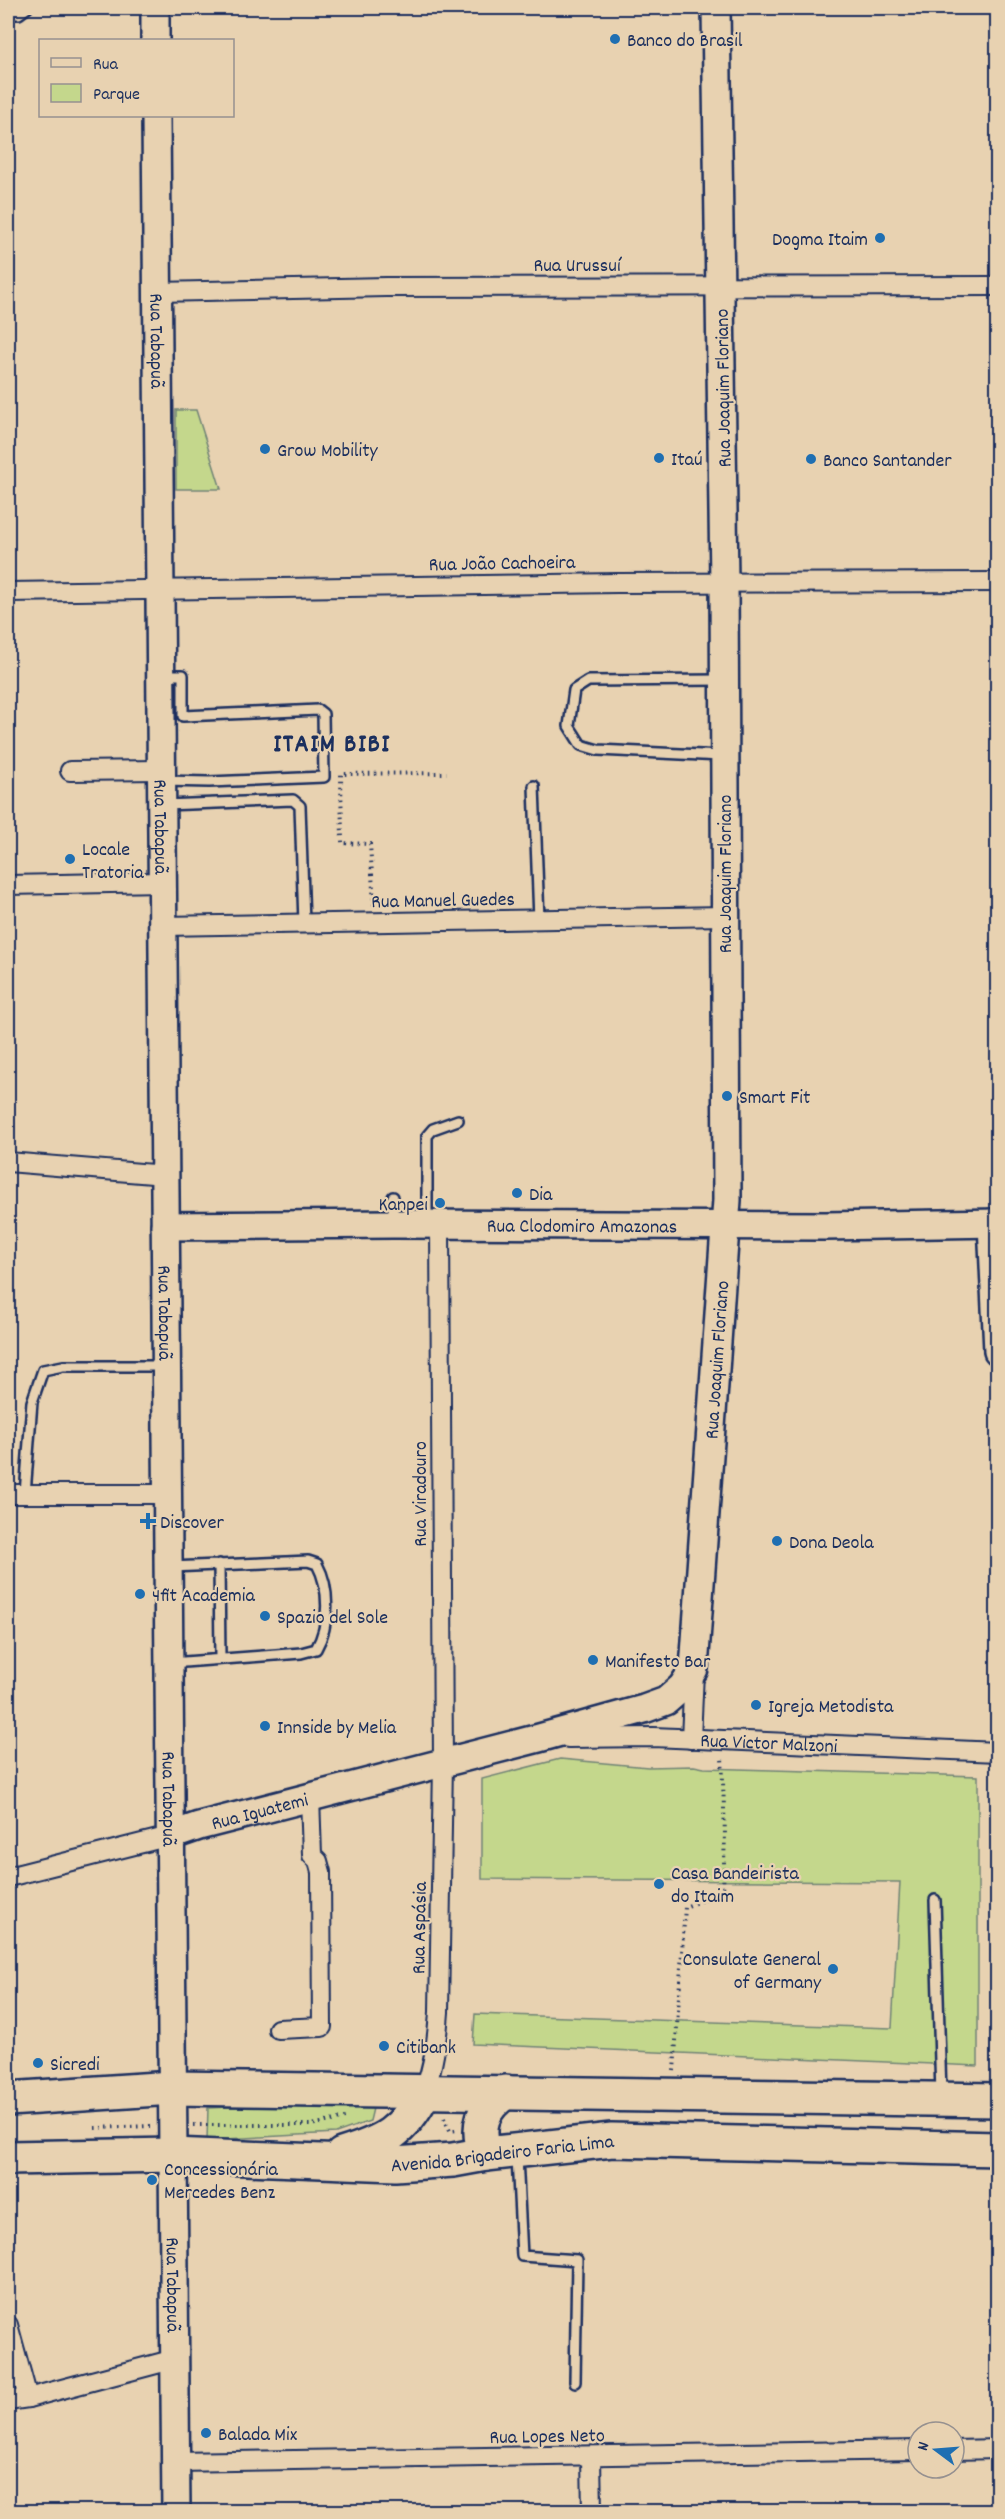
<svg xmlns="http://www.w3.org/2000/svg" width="1005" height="2519" viewBox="0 0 1005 2519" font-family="Dekko,sans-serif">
  <rect width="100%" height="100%" fill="#e8d2b1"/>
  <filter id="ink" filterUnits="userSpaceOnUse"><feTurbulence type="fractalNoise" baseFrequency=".0167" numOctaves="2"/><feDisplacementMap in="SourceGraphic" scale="12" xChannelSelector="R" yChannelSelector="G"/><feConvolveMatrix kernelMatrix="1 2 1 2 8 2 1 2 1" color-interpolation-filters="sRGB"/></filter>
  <g filter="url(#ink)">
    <path fill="#c4d78c" stroke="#708375" stroke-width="1.5" d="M176,410H196L221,489H176Z
      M560,1759L648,1767L694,1766L704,1768L978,1776V2066L473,2044L475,2014L892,2028L900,1882L482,1879V1779Z
      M375,2100L370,2121L336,2133L207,2140L208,2108Z"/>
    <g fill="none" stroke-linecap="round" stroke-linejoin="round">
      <g stroke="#1b2f5e" stroke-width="14">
        <path id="lane" d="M8,14H19L27,8
          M722,756L598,750L581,745L569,726L574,690L588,681L722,680
          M164,781L209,782L324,777L323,714L318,710L183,716V675H164
          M534,786L539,920
          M164,805L293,800L300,806L304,923
          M427,1221V1136L433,1129L458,1120
          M393,1222V1197
          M25,1494L32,1402L43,1370L63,1366H164
          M219,1564L220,1659
          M171,1567L308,1561L317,1564C330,1588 330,1625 316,1649L301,1653L171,1663
          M935,1900L941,2094
          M517,2157L522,2256L577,2260L575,2382"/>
      </g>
      <g stroke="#1b2f5e" stroke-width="22">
        <g id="street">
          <path d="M158,292L386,287L998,286"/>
          <path d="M8,592L617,583L998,582"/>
          <path d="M70,771L161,770"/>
          <path d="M8,885L162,882"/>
          <path d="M163,926L725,916"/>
          <path d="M8,1162L165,1175"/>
          <path d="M8,1494H167"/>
          <path id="s1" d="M568,1738L653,1737L998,1752"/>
          <path d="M691,1739L694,1672"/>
          <path d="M8,1877L170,1836"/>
          <path d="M278,2029L322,2027L321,1872L318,1861L312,1855L310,1797"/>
          <path d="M424,2092C434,2065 437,2040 439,2012L443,1763L440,1225"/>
          <path d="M8,2325L28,2398"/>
          <path d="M8,2401L28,2398L175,2359"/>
          <path d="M954,2450L998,2449"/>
          <path d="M591,2457L592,2512"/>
          <path d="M176,2462L918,2450"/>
        </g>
      </g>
      <g stroke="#1b2f5e" stroke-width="32">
        <g id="secondary">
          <path d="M155,8V40"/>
          <path id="s2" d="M156,116L176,2512"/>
          <path d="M992,1223L998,1351"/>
          <path id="s3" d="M165,1226L393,1224L825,1226L998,1223"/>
          <path id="s4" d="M170,1836L199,1826L539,1738L644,1709L666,1701L682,1687L694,1669L727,1200L724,582L716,8"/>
        </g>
      </g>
      <g stroke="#1b2f5e" stroke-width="38">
        <g id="highway">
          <path d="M8,2099L172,2088L998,2100"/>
          <path d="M486,2154C475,2128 482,2107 506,2092"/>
          <path d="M342,2155C384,2142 403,2133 424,2092"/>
          <path id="s5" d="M8,2158L173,2155L395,2164L453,2160L486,2154L612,2140L998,2149"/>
        </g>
      </g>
      <path stroke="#1b2f5e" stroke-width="4" stroke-dasharray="1.5 4.5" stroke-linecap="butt" d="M374,905L370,844L342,843L341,774L447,773
        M674,2071L685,1907L723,1892L725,1834L722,1756
        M444,2118L450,2131L458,2130
        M194,2125H311L345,2118
        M95,2128L150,2126"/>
      <use href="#lane" stroke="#e8d2b1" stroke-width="9"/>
      <use href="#street" stroke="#e8d2b1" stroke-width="18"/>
      <use href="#secondary" stroke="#e8d2b1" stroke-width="27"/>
      <use href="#highway" stroke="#e8d2b1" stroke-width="33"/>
    </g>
  </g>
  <g fill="#1f6fb2" stroke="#e8d2b1" stroke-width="2">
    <circle cx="615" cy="39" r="6"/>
    <circle cx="880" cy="238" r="6"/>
    <circle cx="265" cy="449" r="6"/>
    <circle cx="659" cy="458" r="6"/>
    <circle cx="811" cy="459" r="6"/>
    <circle cx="70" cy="859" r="6"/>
    <circle cx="727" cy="1096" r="6"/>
    <circle cx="517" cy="1193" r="6"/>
    <circle cx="440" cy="1203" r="6"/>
    <path d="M145 1512h6v6h6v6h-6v6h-6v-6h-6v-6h6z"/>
    <circle cx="777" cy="1541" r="6"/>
    <circle cx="140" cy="1594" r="6"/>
    <circle cx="265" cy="1616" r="6"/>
    <circle cx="593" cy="1660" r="6"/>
    <circle cx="756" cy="1705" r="6"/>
    <circle cx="265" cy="1726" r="6"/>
    <circle cx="659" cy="1884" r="6"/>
    <circle cx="833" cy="1969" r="6"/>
    <circle cx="384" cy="2046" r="6"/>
    <circle cx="38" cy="2063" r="6"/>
    <circle cx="152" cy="2180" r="6"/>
    <circle cx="206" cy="2433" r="6"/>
  </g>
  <g text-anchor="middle" stroke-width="4.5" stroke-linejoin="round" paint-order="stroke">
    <g font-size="20" fill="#1b2f5e" stroke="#e8d2b1" text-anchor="start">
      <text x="627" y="46">Banco do Brasil</text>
      <text x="868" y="245" text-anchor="end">Dogma Itaim</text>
      <text x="277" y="456">Grow Mobility</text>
      <text x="671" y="465">Itaú</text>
      <text x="823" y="466">Banco Santander</text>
      <text x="82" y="855">Locale<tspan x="82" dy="23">Tratoria</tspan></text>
      <text x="739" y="1103">Smart Fit</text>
      <text x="529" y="1200">Dia</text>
      <text x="428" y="1210" text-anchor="end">Kanpei</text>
      <text x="160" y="1528">Discover</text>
      <text x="789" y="1548">Dona Deola</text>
      <text x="152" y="1601">4fit Academia</text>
      <text x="277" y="1623">Spazio del Sole</text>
      <text x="605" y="1667">Manifesto Bar</text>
      <text x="768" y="1712">Igreja Metodista</text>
      <text x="277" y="1733">Innside by Melia</text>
      <text x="671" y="1879">Casa Bandeirista<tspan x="671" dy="23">do Itaim</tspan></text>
      <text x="821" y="1965" text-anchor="end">Consulate General<tspan x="821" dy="23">of Germany</tspan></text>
      <text x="396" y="2053">Citibank</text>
      <text x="50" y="2070">Sicredi</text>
      <text x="164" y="2175">Concessionária<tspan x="164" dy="23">Mercedes Benz</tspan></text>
      <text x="218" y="2440">Balada Mix</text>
    </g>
    <g font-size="20" fill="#1b2f5e" stroke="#e8d2b1">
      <text x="577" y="271">Rua Urussuí</text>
      <text dy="7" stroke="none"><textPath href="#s2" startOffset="225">Rua Tabapuã</textPath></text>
      <text transform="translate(722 388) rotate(-91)" y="7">Rua Joaquim Floriano</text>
      <text transform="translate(502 562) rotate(-1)" y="7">Rua João Cachoeira</text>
      <text dy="7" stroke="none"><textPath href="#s2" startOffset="711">Rua Tabapuã</textPath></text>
      <text transform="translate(724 874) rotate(-90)" y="7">Rua Joaquim Floriano</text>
      <text transform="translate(443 899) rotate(-1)" y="7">Rua Manuel Guedes</text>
      <text dy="7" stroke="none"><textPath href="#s3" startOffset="417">Rua Clodomiro Amazonas</textPath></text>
      <text dy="7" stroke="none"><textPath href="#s2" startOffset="1197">Rua Tabapuã</textPath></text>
      <text dy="7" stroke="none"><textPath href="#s4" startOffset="867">Rua Joaquim Floriano</textPath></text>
      <text transform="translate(419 1494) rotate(-90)" y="7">Rua Viradouro</text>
      <text dy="7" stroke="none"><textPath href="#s1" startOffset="201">Rua Victor Malzoni</textPath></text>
      <text dy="7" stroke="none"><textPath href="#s2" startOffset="1683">Rua Tabapuã</textPath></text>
      <text dy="7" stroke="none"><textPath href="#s4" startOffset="93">Rua Iguatemi</textPath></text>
      <text transform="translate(418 1928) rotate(-89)" y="7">Rua Aspásia</text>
      <text dy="7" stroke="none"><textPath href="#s5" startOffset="495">Avenida Brigadeiro Faria Lima</textPath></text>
      <text dy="7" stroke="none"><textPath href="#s2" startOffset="2169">Rua Tabapuã</textPath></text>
      <text transform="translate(547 2435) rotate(-1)" y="7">Rua Lopes Neto</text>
    </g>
    <g font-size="26" font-weight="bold" letter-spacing="1.5" fill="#1b2f5e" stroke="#e8d2b1">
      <text x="332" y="751">ITAIM BIBI</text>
    </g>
  </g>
  <rect width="1005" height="2519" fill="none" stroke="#e8d2b1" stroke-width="30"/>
  <rect x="15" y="15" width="975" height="2489" fill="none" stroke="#1b2f5e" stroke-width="2" filter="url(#ink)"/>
  <rect x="39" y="39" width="195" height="78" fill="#e8d2b1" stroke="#969190" stroke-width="1.5"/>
  <rect x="51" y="58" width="30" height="9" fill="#e8d2b1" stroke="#969190" stroke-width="1.5"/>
  <text x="93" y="69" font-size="18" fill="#1b2f5e">Rua</text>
  <rect x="51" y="84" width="30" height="18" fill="#c4d78c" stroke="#969190" stroke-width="1.5"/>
  <text x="93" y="99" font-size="18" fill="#1b2f5e">Parque</text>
  <g transform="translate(936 2450) rotate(286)"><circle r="28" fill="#e8d2b1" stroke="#969190" stroke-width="1.5"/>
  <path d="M0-4.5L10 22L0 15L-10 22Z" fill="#1f6fb2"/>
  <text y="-9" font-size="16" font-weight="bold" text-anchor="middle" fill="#1b2f5e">N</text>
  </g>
</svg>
